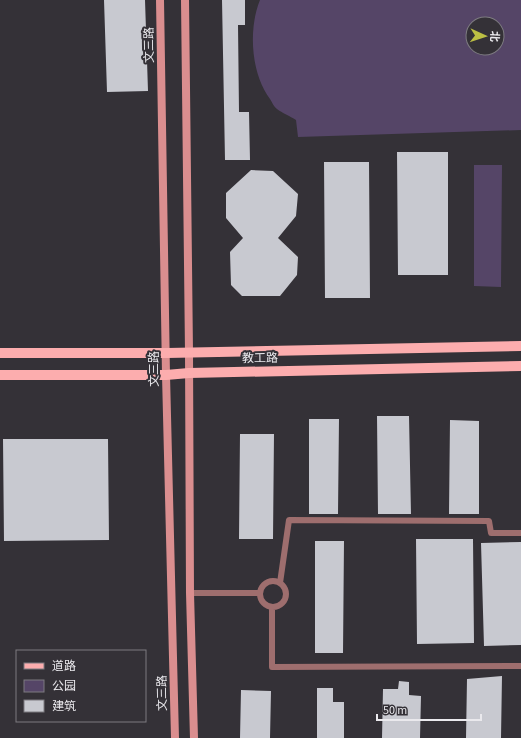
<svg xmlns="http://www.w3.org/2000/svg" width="521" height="738" viewBox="0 0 521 738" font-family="'Source Sans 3','Noto Sans SC',sans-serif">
  <rect width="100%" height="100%" fill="#343137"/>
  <path fill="#554567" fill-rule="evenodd" d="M260,0H521V130L298,137L296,120C290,116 282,113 277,109C274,107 272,102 270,99C251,74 248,29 260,0ZM473,24H497V48H473Z
    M474,165H502L501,287L474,286Z"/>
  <path fill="#c8c9d0" d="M104,0H145L148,91L107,92Z
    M222,0H245V25H238L239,112H249L250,160H225Z
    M397,152H448V275H398Z
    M324,162H369L370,298H325Z
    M251,170L273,171L298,194L296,216L278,238L298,257L297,275L280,296H242L231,285L230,252L243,238L226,218V193Z
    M377,416H409L411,514H378Z
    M309,419H339L338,514H309Z
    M450,420L479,421V514H449Z
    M240,434H274L273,539H239Z
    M3,439H108L109,540L4,541Z
    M416,539H473L474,643L417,644Z
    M315,541H344L343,653H315Z
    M521,542V645L484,646L481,543Z
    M502,676L501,738H466L467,679Z
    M399,681L409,682V695L421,696L420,738H382L383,689H398Z
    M317,688H333V702H344V738H317Z
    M241,690L271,691L270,738H240Z"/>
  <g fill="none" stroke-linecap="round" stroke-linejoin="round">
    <path stroke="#9e6e6e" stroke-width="6" d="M260 594a13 13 0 1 1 26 0a13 13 0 1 1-26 0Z
      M280,583L289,520L489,521L491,533H521
      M190,593H260
      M272,607V667L521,666"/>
    <path stroke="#da8e8f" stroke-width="8" d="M160,0L166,375L175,738
      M185,0L189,352L190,593L194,738"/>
    <path stroke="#fcadae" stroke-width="10" d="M0,353H167L521,346
      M0,375H166L189,373L521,366"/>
  </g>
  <g text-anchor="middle" stroke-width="4" stroke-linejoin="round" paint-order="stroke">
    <g font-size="12" fill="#eae9ed" stroke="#343137">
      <text transform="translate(149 45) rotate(-91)" y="4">文三路</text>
      <text transform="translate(260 358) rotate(-1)" y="4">教工路</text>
      <text transform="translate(154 369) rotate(-90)" y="4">文三路</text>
      <text transform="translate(162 693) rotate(-91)" y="4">文三路</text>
    </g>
  </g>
  <rect x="16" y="650" width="130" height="72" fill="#343137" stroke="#7d7b80"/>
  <rect x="24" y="663" width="20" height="6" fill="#fcadae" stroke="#7d7b80"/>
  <text x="52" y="670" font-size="12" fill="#eae9ed">道路</text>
  <rect x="24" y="680" width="20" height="12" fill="#554567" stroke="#7d7b80"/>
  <text x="52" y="690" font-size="12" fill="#eae9ed">公园</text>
  <rect x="24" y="700" width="20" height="12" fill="#c8c9d0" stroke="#7d7b80"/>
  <text x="52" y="710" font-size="12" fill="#eae9ed">建筑</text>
  <g transform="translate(485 36) rotate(93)"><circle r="19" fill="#343137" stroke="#7d7b80"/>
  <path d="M0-3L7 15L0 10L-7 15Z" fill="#bcbf44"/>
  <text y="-6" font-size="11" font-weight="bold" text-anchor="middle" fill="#eae9ed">北</text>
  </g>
  <path d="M377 714v6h104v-6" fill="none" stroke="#eae9ed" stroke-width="2"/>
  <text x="383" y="714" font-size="12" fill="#eae9ed" stroke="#343137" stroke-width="3" paint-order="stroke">50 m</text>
</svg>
